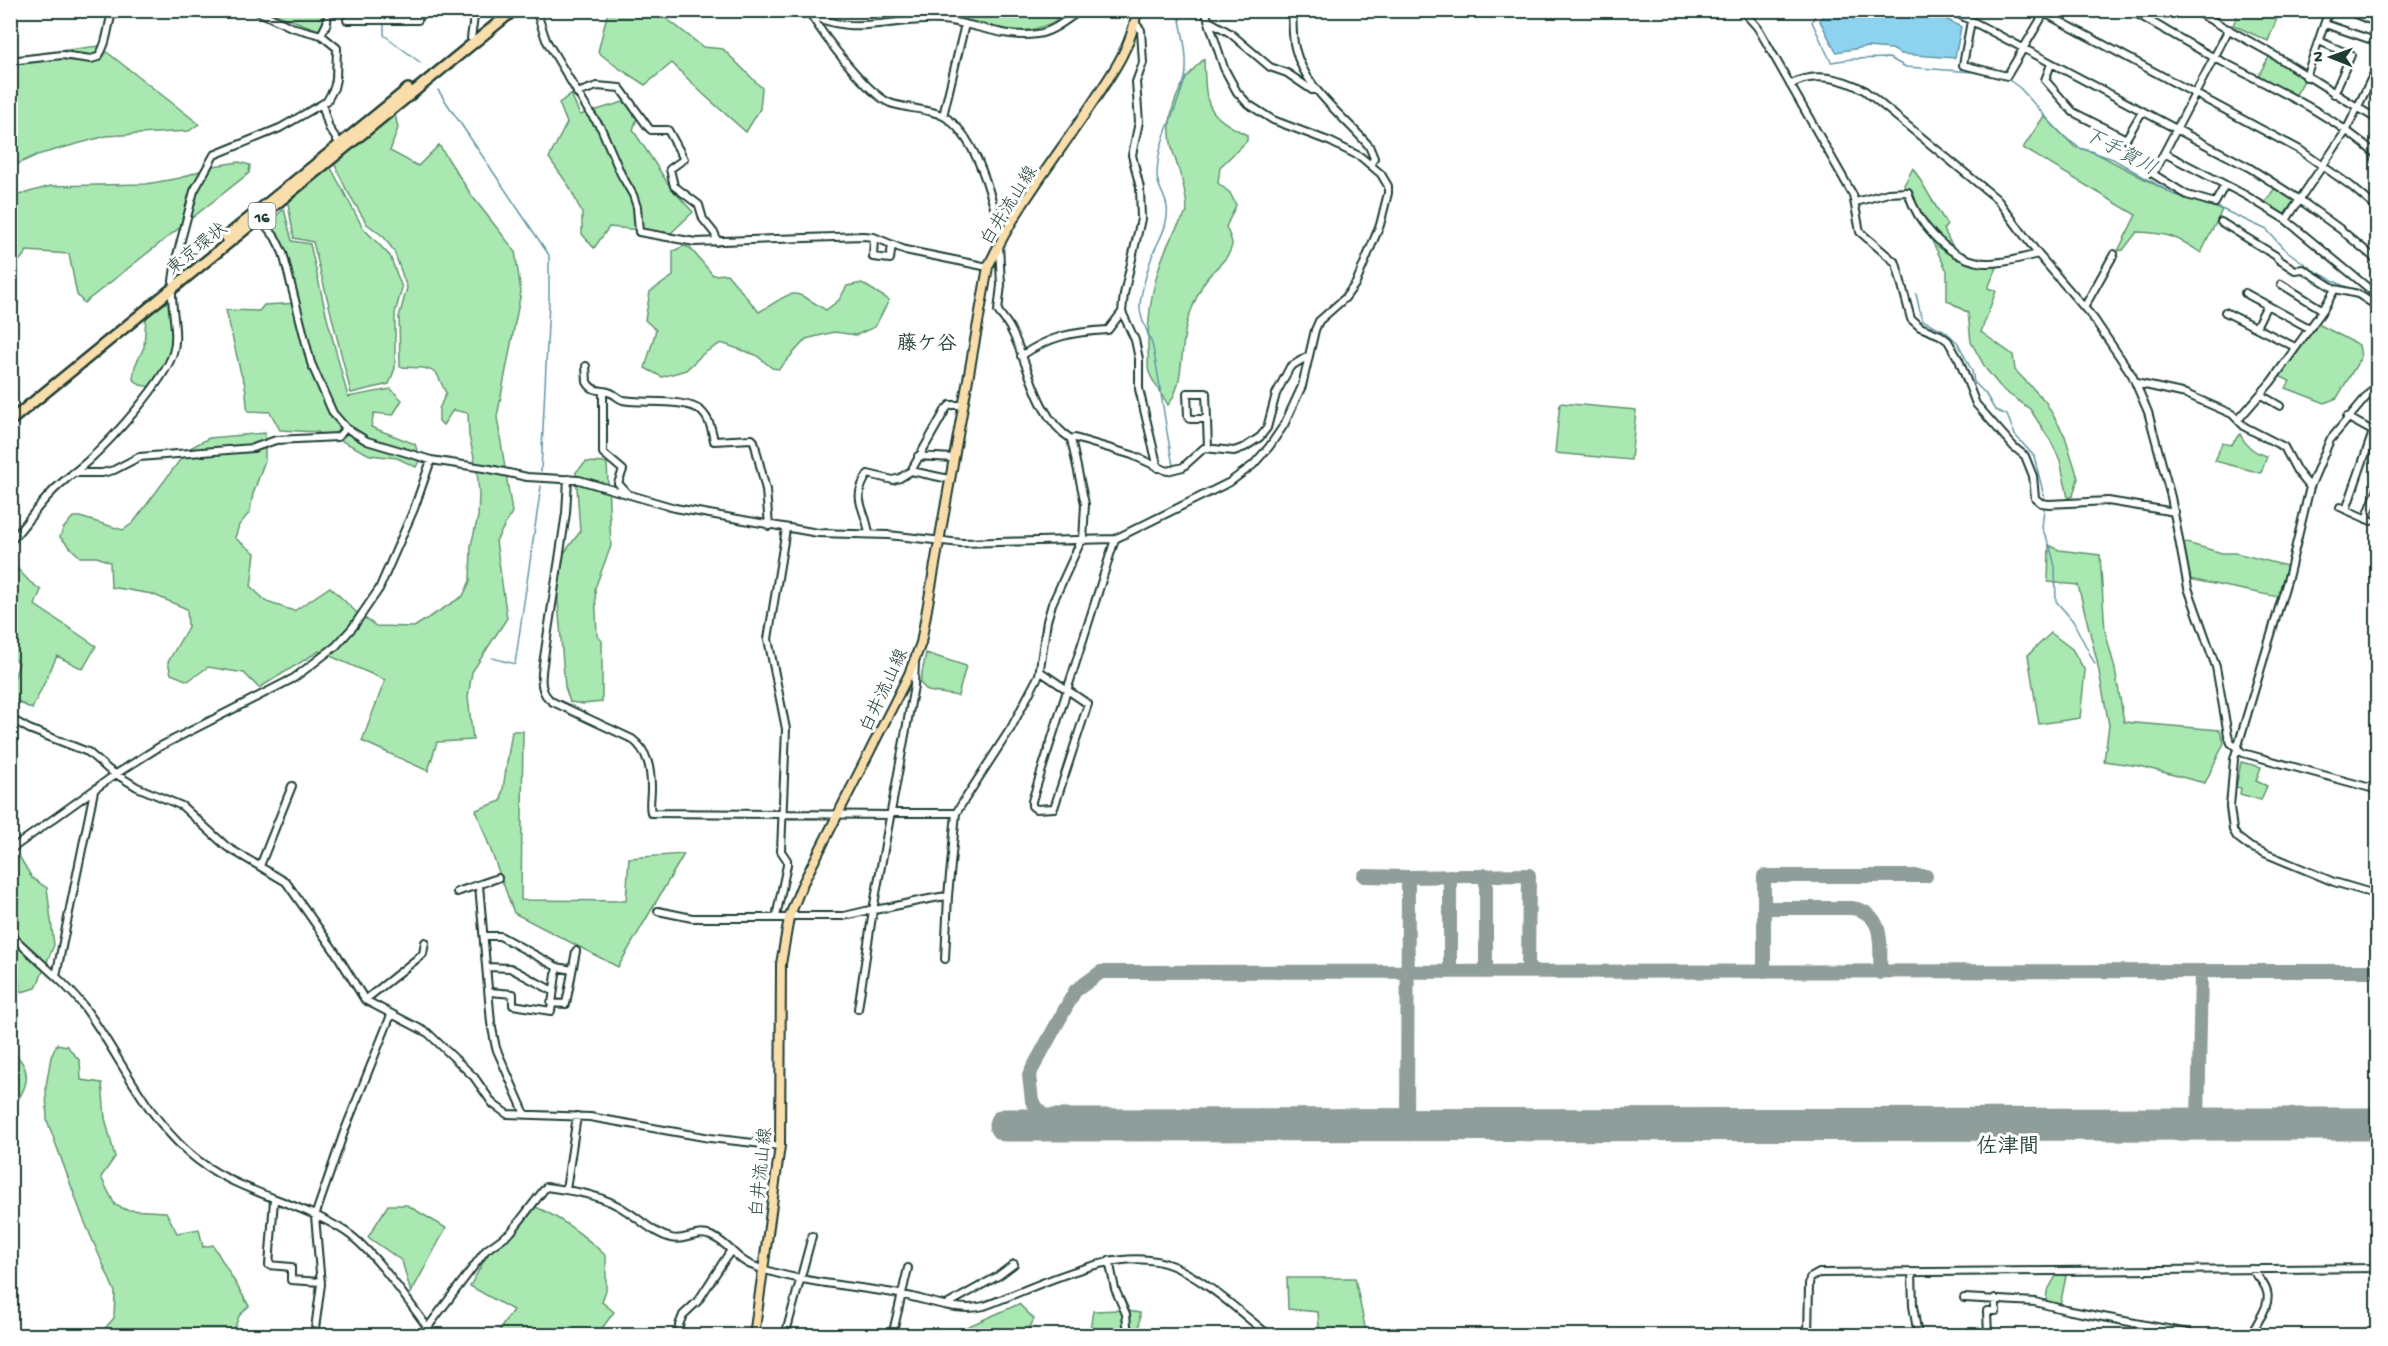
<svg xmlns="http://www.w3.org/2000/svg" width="2388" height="1346" viewBox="0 0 2388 1346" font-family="'Gochi Hand','Klee One',sans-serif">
  <rect width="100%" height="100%" fill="#fff"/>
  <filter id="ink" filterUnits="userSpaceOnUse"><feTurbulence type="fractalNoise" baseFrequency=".0167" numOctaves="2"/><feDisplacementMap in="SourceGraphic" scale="12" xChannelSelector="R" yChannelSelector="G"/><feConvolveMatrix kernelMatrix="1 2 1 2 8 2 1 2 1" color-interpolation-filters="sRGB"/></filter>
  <g filter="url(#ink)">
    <path fill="#a9e9b1" stroke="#649372" stroke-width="1.5" d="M267,11H324V23L319,30Z
      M608,11H657L703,47L723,49L762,88L760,109L746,132L703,94L672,63L645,85L617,67L598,52Z
      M958,11H1072C1061,17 1050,25 1038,28C1012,37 979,24 954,18Z
      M2239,11H2280L2268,41L2233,25Z
      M99,46L199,124L189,131L106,136L37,155L11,167V57Z
      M2270,55L2305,79L2294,98L2257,78Z
      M1204,59C1206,105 1204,114 1247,135V141L1220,167L1218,183L1230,193L1236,205L1226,227C1228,232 1232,239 1232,244C1231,258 1212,270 1205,281C1199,290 1195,301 1191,311C1178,339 1187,382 1168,405C1162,394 1153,383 1149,372C1147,366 1149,356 1148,349C1147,301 1158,251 1187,212C1187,189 1178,170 1172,148C1164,115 1179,80 1204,59Z
      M571,94L580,115L623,102L639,112L633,130L671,188L693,212L671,233L609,227L594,248L582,234V213L569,186L549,158L567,123L559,103Z
      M395,114L398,128L390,151L418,166L439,145L472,196L515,251L521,292L497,417L512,512L496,541L507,618L472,672L468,697L473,740L437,742L428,771L362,741L385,680L319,651L259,688L244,673L208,667L188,681L171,674L168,662L188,627L187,609L152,594L111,587L110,562L97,557H80L60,537L63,529L73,517H80L123,530L133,523L188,449L209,438L265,433V460L253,494L250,512L239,525L235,538L255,553L251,587L267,602L294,611L330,587L355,611L376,626L414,627L463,596L470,581L471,545L478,517L479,494L477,470L469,436L468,413L453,410L443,425L439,421V409L446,393L436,372L424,368L400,367L399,317L407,288L394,251L384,237L367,224L346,189L333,161Z
      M2044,116L2075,147L2094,152L2173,194L2222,210L2201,253C2177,236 2166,233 2137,232L2123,250L2118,251L2136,215L2023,148Z
      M239,162L250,165L249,173L84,303L77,295L69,254L27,251L13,269L11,268V197L51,186L146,184L180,178L213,166Z
      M330,166L363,228L390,256L402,288L395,313V368L389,384L351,393L313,242L294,238L288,203Z
      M1913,168L1947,225L1944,229C1956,258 1968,268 1999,263L1988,288L1996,291L1981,332L2013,355L2015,370L2045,401L2065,436L2078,478L2073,496L2068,498L2060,460L2050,440L2030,409L2003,390L1986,369L1971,342L1968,313L1947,300V271L1904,185Z
      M2276,186L2295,198V202L2286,215L2282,216L2264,204Z
      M284,209L292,241L310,244L327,318L348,397L391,389L402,400L393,415L374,413L371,427L415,444L420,459L416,467L397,458L370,455L330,435L323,437L318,432L280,430L270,412L248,411C245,399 248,385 241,374L226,310L259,311L264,305L299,303L267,224Z
      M684,246L690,248L713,275L727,274L759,312C797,290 788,287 826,310L839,300L847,286L862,283L889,300L875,327L856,335L834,332L806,339L779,369L772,368L756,355L721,343L704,353L686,370L662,377L645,368L656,330L645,320L650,292L673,276V251Z
      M170,300C169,311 172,319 173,329C176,352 164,369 151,387L140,385L133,379L135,366L144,347L146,317Z
      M2318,324L2359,345L2361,357L2337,398L2325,403L2286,388L2290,381L2279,376L2310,332Z
      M1560,403L1636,410L1631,460L1555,453Z
      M2240,434C2246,446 2254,453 2267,456L2261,473L2215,461L2222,443L2231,445Z
      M586,462L607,463L611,546L595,588L597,635L602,641V702L583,704L570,702L565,687L555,565L580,532L576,472Z
      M2183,542L2222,553H2236L2287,566L2278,597L2189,579Z
      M2049,545L2059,550L2100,555L2105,631L2115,669L2124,722L2220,730L2224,743L2205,783L2139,766L2104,761L2109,725L2097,661L2078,585L2048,582Z
      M10,561L30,582L41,590L35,605L96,646L83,669L57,656L32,709L11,698V688L19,663L11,656V616L18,603L11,595Z
      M2051,633L2072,649L2085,671L2080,718L2039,724L2028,655Z
      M926,653L966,666L958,696L928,691L920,683Z
      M512,731H523L521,900L626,901L629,858L684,854L618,967L514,913L476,810L501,801Z
      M2241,762L2261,767L2256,781L2267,786L2261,800L2240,794L2241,788L2236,787Z
      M19,856L32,878L47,888L54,945L36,988L21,992L14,954L11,950L10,860Z
      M57,1044L67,1046L80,1061L81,1080L102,1083L105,1118L115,1157L101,1177L115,1205L127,1210L166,1212L177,1233L199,1229L203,1247L213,1245L249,1306L239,1316L232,1335H99L114,1318L115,1292L83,1218L47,1120L46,1086L51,1057Z
      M11,1050C34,1070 29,1087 11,1109Z
      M388,1205H407L446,1228L411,1293L402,1261L368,1237Z
      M536,1207C563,1219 585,1236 606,1256V1290L602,1302L614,1312L597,1335H496L513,1310L470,1286L490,1250L515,1233Z
      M2057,1274L2066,1276L2060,1306L2046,1302L2047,1292Z
      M1287,1278H1355L1366,1332L1330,1335L1319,1330L1318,1312L1288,1309Z
      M1019,1304L1034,1319L1026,1335H958L964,1328Z
      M1121,1310L1140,1313L1139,1335L1089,1336L1093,1311Z"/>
    <path fill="#8dd2ef" stroke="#6196a4" stroke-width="1.5" d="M1941,11L1940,16L1961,27L1955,58L1901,54L1892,49L1866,47L1836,52L1820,21L1825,11Z"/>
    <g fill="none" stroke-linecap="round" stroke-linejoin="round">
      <path stroke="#6196a4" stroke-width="1.5" d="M1817,10L1812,22L1831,62L1852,59L1889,58L1906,67L1973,72L2009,80L2020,88L2063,136L2080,148L2113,159L2173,194L2187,198
        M384,18V10
        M384,22V35L421,63
        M438,90L549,255V302L541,471
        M2215,206L2267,230L2283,248L2313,270L2342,285L2371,297L2378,302
        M1916,294L1922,320L1945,331L1958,343L1972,371L1974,382L1985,393L1995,410L2007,415L2015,435L2034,456L2045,500
        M1173,465C1165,426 1161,387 1153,348C1150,333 1139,320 1140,305C1141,291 1149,264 1154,251C1158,242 1164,233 1166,222C1172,199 1156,190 1157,174C1158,136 1177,113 1185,78C1189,58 1182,31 1178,10
        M2044,509L2042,528L2050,546L2055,567L2056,601L2073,621L2095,664
        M492,658L515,664L541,486"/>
      <path stroke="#8f9e9a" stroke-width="14" d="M1364,876L1408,877
        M1764,908V876H1926
        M1450,971V876
        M1764,971V908H1852C1886,913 1880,946 1880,973
        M1486,972V875
        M2198,1124L2201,971
        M1058,1125L1044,1117L1032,1101L1029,1075L1075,991L1101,972L2378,971
        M1407,1125L1408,877L1529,875L1528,972"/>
      <path stroke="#8f9e9a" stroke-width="33" d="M1005,1125L2378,1124"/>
      <g stroke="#1f3d34" stroke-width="10">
        <path id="minor" d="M536,10L546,40L588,110L601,128L621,174L633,195L637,207L639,232L695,242L863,236L874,237L905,250L988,267
          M804,10C847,40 895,16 942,20C974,23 1004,39 1037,34C1053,32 1067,19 1081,10
          M1292,10C1293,23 1292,37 1295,48C1305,89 1343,115 1369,146L1374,158L1371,164
          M1742,10L1758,28L1853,195L1860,232L1896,263L1911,319L1920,327L1940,335L1948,341L1959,360L1976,404L2014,447L2025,456L2033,476L2035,498L2041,503L2049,504L2108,501L2175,512
          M1951,10L2250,168L2300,200L2340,229L2378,261
          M2039,10L2300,150L2351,186L2378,209
          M2130,10C2159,26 2187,43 2215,58C2271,87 2331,113 2378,156
          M2193,10L2269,52L2378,120
          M2345,10L2378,23
          M811,15C825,38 867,93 890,103C907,109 935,109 948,119C979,142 993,202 1002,238
          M347,20H418L415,10
          M1209,21L1230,33L1270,67L1287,73L1312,90H1316
          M1971,21L1963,65L2007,76L2045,12
          M1135,23L1141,30L1143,63L1136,82L1139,122L1132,155L1140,188L1141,219L1124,294L1122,312L1135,340L1139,359V389L1158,468
          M2325,24L2378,42
          M321,35L327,23L328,10
          M471,38L475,10
          M2319,41L2351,55L2334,94
          M10,61L62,55L91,59L98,57C108,43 107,27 113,10
          M2051,64L2045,80L2073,112L2126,139L2142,112
          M2306,77L2329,10
          M1790,85C1813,71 1842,78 1864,90L1997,199L2038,254L2094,319L2132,375L2148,412L2171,497L2188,588L2216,667L2228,735L2231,743L2243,753L2378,790
          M577,93L597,86L620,88L648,127L651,130H668L684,159L670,169L674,186L699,205L703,219L715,234L717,242
          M322,104L329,128L340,144
          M943,116L965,24
          M2164,153L2245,195L2286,220L2378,296
          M2225,185L2215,203L2187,195L2153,174L2229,29
          M1856,202L1888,193L1908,192C1917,222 1944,255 1978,262C1993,266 2022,258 2038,254
          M257,215L275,237L283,253L311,363L329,404L333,413L346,428L367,441L431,460L490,469L527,477L579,480L675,508L818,533L888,535L961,543L1115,539L1230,482L1253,465L1269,447L1284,425L1302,386L1315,330L1319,321L1345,298L1356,283L1380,225L1388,193V186L1381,174L1361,157L1331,142L1273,120L1248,104L1237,92L1224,68L1205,10
          M2286,220L2346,131L2378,65
          M2221,222L2276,256L2278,259L2295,270L2303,269L2335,289L2358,294L2378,307
          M874,237L873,257L890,259L892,245
          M999,244L1001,285L998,311C1002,317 1008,323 1011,330C1029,364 1036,417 1071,439L1075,438L1132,455L1167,471L1183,467L1204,448L1234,451L1245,447L1260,437L1267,428L1276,394L1290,367L1308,356
          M173,281L176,259L194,191L214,155L280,128L327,101L334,88L336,79L337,48L321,35L291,27L255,10
          M2281,284L2323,310
          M2245,293L2309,328
          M2085,306L2114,254
          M2225,312L2295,347
          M2256,327L2267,305
          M1021,356C1050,336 1072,332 1108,330L1122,312
          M586,366L587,382C593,393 601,389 611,393C616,395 618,399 623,400C642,404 686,398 701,411C710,419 712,431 714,441L752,439L754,441L766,490L769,526
          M2136,383L2186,394L2232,414L2245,427L2284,447L2297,471L2310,487
          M2378,383L2330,440L2310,487L2289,574L2234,759L2230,807L2233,830L2237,837L2250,847L2334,882L2378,895
          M603,392V453L623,470L618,483L628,494
          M2261,395L2280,406
          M2347,417L2378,434
          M1206,419H1190L1188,416L1187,393H1206L1208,448
          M2239,419L2271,382L2323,310L2335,289
          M1071,439L1085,504L1083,541
          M918,456L953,458
          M911,471L949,479
          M73,473H102L114,470L139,457L253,448L276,440L338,437L346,428
          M568,479L566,513L543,664C541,679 539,693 553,702L632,739C648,751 651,769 651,788C651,798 649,804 651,813L891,815
          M2340,507L2371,521
          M2346,510L2373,432
          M2366,519L2378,488
          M869,534C866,508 850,500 868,474L893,480L900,478L911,471L946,409L950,405H962
          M10,542C25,526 36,508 51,493C62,481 77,471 89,460C113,438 164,382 173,353C179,334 171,310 172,289
          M1041,672L1088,704L1054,808L1036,809L1032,806V801L1115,539
          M10,718L29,729L88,752L109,770L137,787L182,806L227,847L286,882L336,953L365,1000L428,1033L474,1077L493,1104L507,1114L590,1117L710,1138L780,1146
          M891,813H956L1011,728L1039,675L1047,621L1052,604L1081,541
          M10,850L116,774L159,747L294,678L336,646L353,627L379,589L414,509L431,460
          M260,866L292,786
          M479,885L491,1023L496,1048L525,1114
          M457,892L498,878
          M873,910C899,906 922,899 948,896
          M658,911L692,918H789
          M789,916H844L874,909
          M776,917L787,865V860L781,851L786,729L768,639L786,529
          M10,934C35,959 64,980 85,1008C120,1056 143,1112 188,1152C233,1193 296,1199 346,1232C375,1251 412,1307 434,1336
          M485,936H500L557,967L572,970
          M945,959L948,896L956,813
          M487,967L510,968L553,991
          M56,976L94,791
          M490,992L513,994V1005L551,1011L557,967
          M365,1000L423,954L425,942
          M551,1003L566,1004L576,951
          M858,1009L873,910L914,686L915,661
          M566,1190L577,1116
          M274,1200L269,1265L291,1267V1280L321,1282
          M1109,1260L1115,1289L1126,1314L1128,1336
          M1912,1272L1913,1306L1918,1336
          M1964,1298L2035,1302L2066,1310L2204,1336
          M948,1304L998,1276L1014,1264
          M428,1327L486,1250L511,1232L546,1187C575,1191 604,1195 628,1212C642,1221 655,1234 671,1238C685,1242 695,1230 711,1236C728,1242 735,1259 751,1265C797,1283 850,1285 899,1294C926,1299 957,1313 984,1306C1038,1287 1118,1242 1173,1266C1207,1281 1241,1313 1270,1336
          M314,1336L321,1284L315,1216L344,1132L391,1015
          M680,1336L679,1325L683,1315L698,1301L731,1250
          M785,1336L812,1236
          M892,1336L908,1268
          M1808,1336L1809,1284L1810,1278L1819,1273L2378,1268
          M1988,1336L1987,1311H1996L1995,1298
          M2247,1336C2253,1332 2256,1326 2259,1320C2273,1298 2270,1288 2251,1269"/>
      </g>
      <g stroke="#1f3d34" stroke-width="12">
        <path id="major" d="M754,1336L780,1146L781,964L789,918L801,887L909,674L921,643L988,267C1014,210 1054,160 1089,108C1109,78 1132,48 1137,10"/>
      </g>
      <g stroke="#1f3d34" stroke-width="14">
        <path id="highway" d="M226,237L408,89
          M10,421L514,10"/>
      </g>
      <use href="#minor" stroke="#fff" stroke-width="6"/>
      <use href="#major" stroke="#f9deab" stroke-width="8"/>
      <use href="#highway" stroke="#f9deab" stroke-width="9"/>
    </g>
  </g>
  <g text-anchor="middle" stroke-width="6" stroke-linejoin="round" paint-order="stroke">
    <rect fill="#fff" stroke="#627771" stroke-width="1.5" x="248.5" y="203" width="27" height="26" rx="4.5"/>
    <g font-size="16" font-weight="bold" fill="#1f3d34">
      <text x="262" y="222">16</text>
    </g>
    <g font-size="18" fill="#1f3d34" stroke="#fff">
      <text transform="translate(1008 205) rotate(-58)" y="6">白井流山線</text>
      <text transform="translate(196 248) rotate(-39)" y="6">東京環状</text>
      <text transform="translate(883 690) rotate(-65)" y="6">白井流山線</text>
      <text transform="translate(760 1172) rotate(-84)" y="6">白井流山線</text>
    </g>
    <g font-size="20" font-style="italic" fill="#3a6263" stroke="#fff">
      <text transform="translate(2121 150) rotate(28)" y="7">下手賀川</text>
    </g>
    <g font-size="20" font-weight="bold" fill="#1f3d34" stroke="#fff">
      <text x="927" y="349">藤ケ谷</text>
    </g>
    <g font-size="21" font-weight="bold" fill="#1f3d34" stroke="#fff">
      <text x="2008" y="1152">佐津間</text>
    </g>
  </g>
  <rect width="2388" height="1346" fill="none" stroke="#fff" stroke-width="36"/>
  <rect x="18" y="18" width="2352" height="1310" fill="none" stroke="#1f3d34" stroke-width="2" filter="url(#ink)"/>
  <g transform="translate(2331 57) rotate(271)" stroke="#ffffff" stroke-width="4.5" paint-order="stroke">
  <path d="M0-4.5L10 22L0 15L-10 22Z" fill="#1f3d34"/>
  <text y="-9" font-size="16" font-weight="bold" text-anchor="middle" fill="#1f3d34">N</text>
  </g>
</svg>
